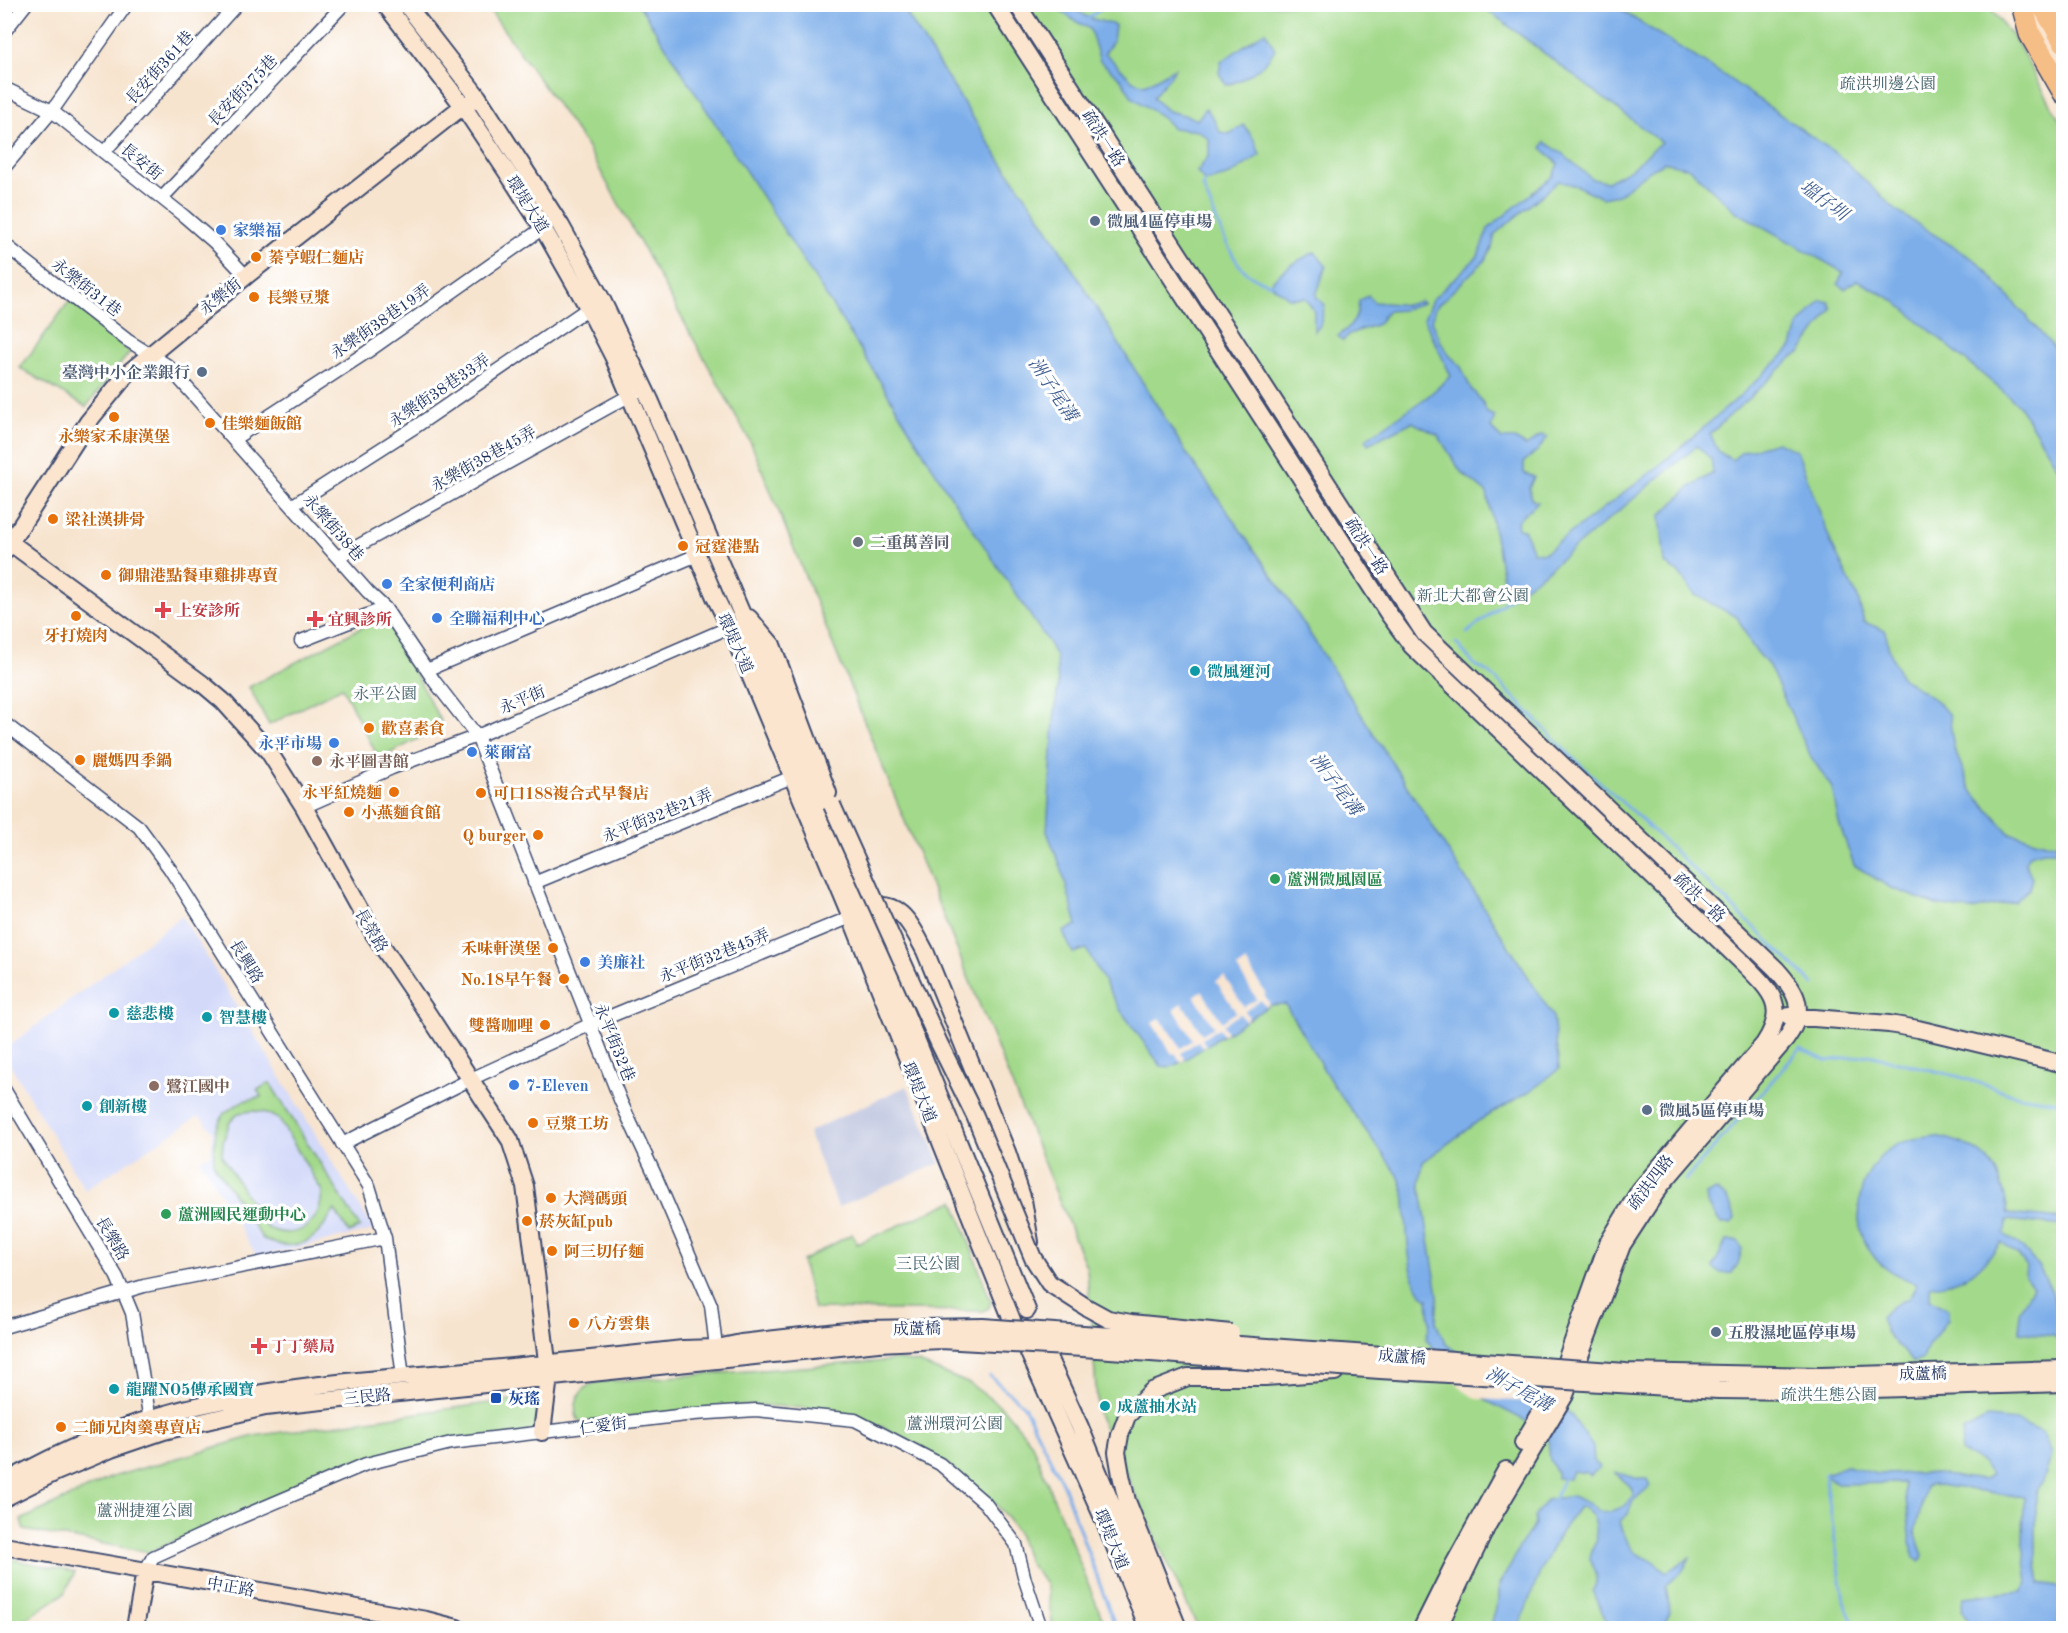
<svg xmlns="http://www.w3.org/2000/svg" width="2068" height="1633" viewBox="0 0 2068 1633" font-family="'Old Standard TT','Noto Serif TC',serif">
  <rect width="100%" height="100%" fill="#fff"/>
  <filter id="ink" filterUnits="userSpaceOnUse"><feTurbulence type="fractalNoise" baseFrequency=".0167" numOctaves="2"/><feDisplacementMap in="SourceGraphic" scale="12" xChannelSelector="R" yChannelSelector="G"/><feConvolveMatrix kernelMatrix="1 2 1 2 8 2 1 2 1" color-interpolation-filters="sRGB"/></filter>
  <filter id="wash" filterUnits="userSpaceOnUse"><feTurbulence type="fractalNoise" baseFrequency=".008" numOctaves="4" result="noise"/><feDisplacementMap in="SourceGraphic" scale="24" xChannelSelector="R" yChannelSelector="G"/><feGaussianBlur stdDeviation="1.35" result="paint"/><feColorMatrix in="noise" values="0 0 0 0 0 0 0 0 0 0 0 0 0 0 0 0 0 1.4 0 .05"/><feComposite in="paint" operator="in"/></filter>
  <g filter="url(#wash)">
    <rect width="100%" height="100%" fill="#f7e4cf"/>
    <path fill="#d3d9f9" d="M182,916L374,1230L257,1257L200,1159L211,1154L213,1131L199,1116L85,1190L5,1056V1049Z"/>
    <path fill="#bcc3de" d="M907,1086L940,1163L838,1207L808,1132Z"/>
    <path fill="#a3d98a" stroke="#5f8474" stroke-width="1.5" fill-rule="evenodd" d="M486,5H1988L2017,43L2064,128L2063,1628H1198L1098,1414L1087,1269L751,443L586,145Z
      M70,300L130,352L86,407L20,368Z
      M385,615L443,726L379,759L342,687L269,725L249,687Z
      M270,1083L360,1227L349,1233L335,1210C329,1218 324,1228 317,1234C302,1249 279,1248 262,1238L214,1164V1154L216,1129L224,1113L243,1101L262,1097L257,1090ZM252,1111L264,1112L279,1119L322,1191C321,1223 298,1243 266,1227L222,1156L223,1142L230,1122L239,1113Z
      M954,1201L991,1302L989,1308L983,1311L814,1309L802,1261L852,1234L857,1244Z
      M899,1360L919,1363L970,1384L1003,1408L1031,1442L1106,1628H1053L1046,1584L1029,1563L1017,1531L996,1504L944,1462L883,1427L849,1415L820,1409L757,1405L581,1422C571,1415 576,1397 584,1389C587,1385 593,1384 598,1382Z
      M547,1395L542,1432L367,1460L149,1552L24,1530L21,1520L112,1477L254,1436Z
      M5,1558L75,1572L65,1593L12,1628H5Z"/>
    <path fill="#7daee9" stroke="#4c6ea4" stroke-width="1.5" d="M639,5H901L1000,160L1041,218L1187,454L1279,585L1553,1016L1559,1069L1532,1090L1480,1120L1423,1162L1420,1184L1438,1295L1436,1323L1446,1344L1501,1387L1536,1394L1570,1413L1593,1447L1594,1461L1600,1467L1590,1476L1588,1473L1572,1471L1569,1479L1557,1478V1472L1550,1460L1548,1439L1538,1427L1479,1397L1465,1388L1426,1339L1430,1323L1428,1299C1404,1288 1408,1216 1404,1193C1403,1187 1400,1181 1398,1175L1333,1085L1285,1004L1270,1005L1181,1062L1171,1067L1161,1066L1121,1011L1086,949L1073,953L1063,932L1077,925L1061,867L1047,832L1054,720L1058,685L1056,657L1050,645L944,486L864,355Z
      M1054,5H1068L1089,18L1115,25L1113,41L1105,53L1133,81L1145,85L1175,68C1171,79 1159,87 1153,98L1168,111L1188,116L1197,120L1206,108L1213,118L1220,132L1229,134L1244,125L1255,141L1260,155L1230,175L1205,182L1197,172L1209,155V139L1198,131L1173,128L1159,115L1132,97L1121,79L1100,61L1090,29L1072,19Z
      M1481,5H1613L1722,74L1837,154L1898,212L1978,262L2063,358V476L2019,405L1895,301L1857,280L1845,289L1838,284L1843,272L1735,211L1689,168L1664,162L1642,176L1618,195L1602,198L1577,186L1559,181L1495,234L1492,248L1485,260L1435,308L1432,321L1439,339L1450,356L1460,365L1471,389L1482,401L1487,413L1495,416L1491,428L1502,439H1515L1526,446L1541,435L1548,437L1538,450L1524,462V473L1534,477L1529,488L1532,500L1538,502L1517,521L1518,528L1524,530L1533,552L1544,553L1654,470L1739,397L1792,347L1798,326L1821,300L1829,302L1832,309L1800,353L1793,357L1710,434L1719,452L1732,460L1742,452L1777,442L1797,451L1832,545L1858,598L1864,622L1886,631L1888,646L1900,676L1938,702L1949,715L1954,748L1971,790L2009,833L2050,844L2063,843V851H2044L2029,855L2025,862L2032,878L2029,889L2014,902L1971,910L1936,905L1889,887L1854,865L1839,823L1832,788L1811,757L1769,666L1752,646L1737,617L1695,595L1678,572L1665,564L1660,516L1690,487L1713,473L1711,459L1697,446L1544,573L1511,597L1506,595L1487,493L1461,472L1438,435L1412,422L1368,444L1366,439L1427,397L1451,376L1424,319L1432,300L1478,256L1488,229L1553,176L1558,164L1542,148L1545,142L1563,154L1592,179L1607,182L1631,169L1661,142Z
      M1265,31L1275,49C1266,66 1244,81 1226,85L1219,73L1221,62Z
      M1315,252L1326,266L1316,296L1325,305L1320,326L1314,332V311L1306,298H1289L1270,284C1282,269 1298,260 1315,252Z
      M1368,295L1374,302L1407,305L1420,301L1423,303L1403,310L1387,311L1378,324L1349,334L1343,341L1338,336C1352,326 1358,319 1359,301Z
      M1935,1136C1984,1145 2001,1164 2008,1214L2063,1219V1226L2007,1220L2004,1234L2021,1246L2039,1267L2051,1290L2059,1316L2063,1321V1344L2054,1336L2020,1332L2019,1312L2033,1287L2025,1277L2026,1265L2017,1254L2001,1243C1978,1271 1967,1283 1930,1286V1299L1948,1310V1319L1928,1346L1923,1359L1913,1363L1886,1332L1881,1317L1891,1307L1909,1298L1917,1284C1902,1277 1886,1272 1875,1258C1849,1225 1855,1178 1887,1151C1901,1140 1918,1138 1935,1136Z
      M1716,1190C1728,1196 1732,1206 1735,1219L1730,1224H1721L1707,1203L1706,1195Z
      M1726,1241H1738L1742,1249L1738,1264L1732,1273C1723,1274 1719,1274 1713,1267Z
      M1987,1418L2016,1421L2043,1433L2052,1454L2043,1482L2036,1492V1556L2040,1584L2063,1588V1628H1971L1962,1611L1964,1597L2022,1591L2028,1583L2023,1543L2024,1497L1931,1484L1926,1486L1915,1532L1923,1556L1920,1562L1913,1557L1904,1483L1837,1484L1825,1474L1847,1466L1877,1474L1927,1473L1984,1480L1992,1475L1981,1462L1961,1452L1963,1431Z
      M1614,1472L1639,1479H1647L1650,1486L1633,1501L1628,1514L1620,1521C1622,1531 1629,1548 1638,1554C1649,1560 1658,1563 1666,1572L1690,1558L1683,1570L1666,1586L1670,1612L1662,1628H1609L1593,1590C1599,1579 1597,1570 1589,1560L1590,1553L1597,1540L1593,1516L1583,1507L1578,1508C1548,1548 1535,1582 1519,1628H1490L1499,1598V1584L1511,1565L1519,1547L1535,1524L1534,1517L1546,1500L1573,1496L1590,1504L1597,1511L1610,1512L1625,1506L1634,1495L1630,1486Z"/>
    <path fill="#f7e4cf" d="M1246,962L1266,994L1264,995L1270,1004L1266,1007L1261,1000L1245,1011L1249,1018L1245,1021L1240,1014L1223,1025L1227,1032L1223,1035L1219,1028L1202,1039L1206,1046L1203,1048L1198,1041L1181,1053L1185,1060L1181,1062L1175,1053L1172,1054L1152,1023L1160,1018L1181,1048L1193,1040L1174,1009L1182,1003L1202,1034L1214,1027L1194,996L1202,991L1222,1022L1236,1012L1216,981L1224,976L1244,1007L1257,999L1237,968Z
      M1436,1357L1503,1384L1537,1391L1558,1403L1476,1399L1463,1390Z"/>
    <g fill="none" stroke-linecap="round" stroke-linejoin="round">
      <path stroke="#7daee9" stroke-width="3" d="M1089,18L1107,4
        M1205,182L1203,187C1212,208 1227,252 1242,268C1249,276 1260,281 1270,284
        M1467,633L1511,597
        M1456,643L1474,664L1491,674L1572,757L1645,823L1814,985
        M1685,1180L1800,1049L1827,1061L1869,1055L1960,1077L2019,1096L2064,1103
        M990,1376L1024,1406L1063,1485L1116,1628
        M1825,1474L1844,1601L1855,1628
        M1553,1502L1565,1475"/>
    </g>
  </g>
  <g filter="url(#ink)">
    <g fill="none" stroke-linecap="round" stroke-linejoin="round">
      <g stroke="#3c4a6f" stroke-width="15">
        <path id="street" d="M4,32L26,4
          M4,88L52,111L184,216L214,242L246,276
          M104,152L237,4
          M4,168L52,111L127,4
          M162,198L344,4
          M4,244L127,340L167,365L368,592L385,608L435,682L477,736L621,1102L656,1177L711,1305L717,1356
          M234,439L367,352L543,228
          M293,505L415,427L593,305
          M338,557L636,392
          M301,641L385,608
          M427,670L697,555
          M4,723L139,827L170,869L369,1186L385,1238L403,1377
          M304,807L392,768L477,736L730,627H737
          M534,883L792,777
          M4,1089L117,1277L132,1313L150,1420
          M342,1144L471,1079L589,1025L851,917
          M4,1327L144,1286L385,1238
          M145,1571L153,1557L241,1517L366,1464L451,1443L694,1414L756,1410L855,1420L940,1464L985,1503L1016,1544L1025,1580L1041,1628"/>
      </g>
      <g stroke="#3c4a6f" stroke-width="20">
        <path id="secondary" d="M385,4L463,106L507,172L543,228L589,309L613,356L715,597L730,627L851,917L1012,1320
          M406,4L478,97L561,226L602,300L650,400L747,626L1027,1310
          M995,4L1388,613L1412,646L1743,963C1771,991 1789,1007 1764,1044L1640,1190L1608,1243L1558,1383L1523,1443
          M1017,4L1424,633L1776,969C1798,993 1807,1010 1786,1039L1661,1185L1622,1245L1565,1395L1488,1524L1438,1628
          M2028,4L2064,62
          M4,538L204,685L223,701L269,752L304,807L374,934L428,1014L510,1140L525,1186L549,1377L542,1432
          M4,552L88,422L127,374L246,276L463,106L472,101
          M749,618L772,645L828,793
          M865,909C899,896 911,925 925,951L1007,1152L1023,1200L1030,1242
          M1789,1016L1889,1024L1918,1029L2064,1064
          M1029,1353L1104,1520L1148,1628
          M1046,1353L1080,1427L1162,1628
          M4,1483C60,1451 122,1425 184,1409C277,1386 373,1379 467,1371C539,1365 611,1357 683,1349L717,1348L741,1343
          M4,1498L56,1472L111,1449L164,1431L265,1407L745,1357
          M4,1546L426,1620L457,1628
          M135,1628L145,1571
          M1178,1628L1127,1501L1121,1475L1117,1452L1120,1435L1127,1416L1152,1391L1188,1377H1265L1335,1372
          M1422,1628L1454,1564L1506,1470"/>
      </g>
      <g stroke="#3c4a6f" stroke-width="24">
        <path id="highway" d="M2022,4L2030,34L2064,93
          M2042,4L2064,42"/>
      </g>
      <use href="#street" stroke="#fff" stroke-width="12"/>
      <use href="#secondary" stroke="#fbe5cf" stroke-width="16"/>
      <use href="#highway" stroke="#f6be87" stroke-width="21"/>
      <g stroke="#3c4a6f" stroke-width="20" stroke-linecap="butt">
        <path id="secondary-bridge" d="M832,805L939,1043L975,1116L1033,1258L1049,1283L1086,1307L1108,1319L1131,1323L1231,1333
          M741,1343L864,1329L983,1327L1626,1372L1821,1376L2064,1369
          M745,1357L878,1343L941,1340L1083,1348L1380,1370L1718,1390L1808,1391L2064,1383"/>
      </g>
      <use href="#secondary-bridge" stroke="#fbe5cf" stroke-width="16"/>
    </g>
  </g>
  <g fill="#5c6f8a" stroke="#fff" stroke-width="2">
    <circle cx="1095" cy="221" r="6"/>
    <circle cx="202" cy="372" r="6"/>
    <circle cx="1647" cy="1110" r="6"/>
    <circle cx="1716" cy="1332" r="6"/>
  </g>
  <g fill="#3f7fe0" stroke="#fff" stroke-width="2">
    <circle cx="221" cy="230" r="6"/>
    <circle cx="387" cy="584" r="6"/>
    <circle cx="437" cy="618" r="6"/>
    <circle cx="334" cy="743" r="6"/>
    <circle cx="472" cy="752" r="6"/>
    <circle cx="585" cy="962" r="6"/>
    <circle cx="514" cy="1085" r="6"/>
  </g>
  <g fill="#e8710a" stroke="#fff" stroke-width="2">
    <circle cx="256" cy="257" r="6"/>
    <circle cx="254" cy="297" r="6"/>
    <circle cx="114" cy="417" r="6"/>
    <circle cx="210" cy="423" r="6"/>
    <circle cx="53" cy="519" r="6"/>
    <circle cx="683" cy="546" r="6"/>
    <circle cx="106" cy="575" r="6"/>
    <circle cx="76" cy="616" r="6"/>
    <circle cx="369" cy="728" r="6"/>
    <circle cx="80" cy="760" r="6"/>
    <circle cx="394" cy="792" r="6"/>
    <circle cx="481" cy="793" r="6"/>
    <circle cx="349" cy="812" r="6"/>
    <circle cx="538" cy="835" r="6"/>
    <circle cx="553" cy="948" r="6"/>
    <circle cx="564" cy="979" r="6"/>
    <circle cx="545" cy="1025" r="6"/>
    <circle cx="533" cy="1123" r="6"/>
    <circle cx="551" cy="1198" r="6"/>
    <circle cx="527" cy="1221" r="6"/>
    <circle cx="552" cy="1251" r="6"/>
    <circle cx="574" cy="1323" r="6"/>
    <circle cx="61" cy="1427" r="6"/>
  </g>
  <circle fill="#6b7280" stroke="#fff" stroke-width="2" cx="858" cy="542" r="6"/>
  <g fill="#e0444e" stroke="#fff" stroke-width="2">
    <path d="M160 601h6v6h6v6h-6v6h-6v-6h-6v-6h6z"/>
    <path d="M312 610h6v6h6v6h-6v6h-6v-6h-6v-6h6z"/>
    <path d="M256 1337h6v6h6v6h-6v6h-6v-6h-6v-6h6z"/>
  </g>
  <g fill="#0f9aa8" stroke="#fff" stroke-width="2">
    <circle cx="1195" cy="671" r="6"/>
    <circle cx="114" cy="1013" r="6"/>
    <circle cx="207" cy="1017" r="6"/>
    <circle cx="87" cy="1106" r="6"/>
    <circle cx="114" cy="1389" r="6"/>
    <circle cx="1105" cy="1406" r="6"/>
  </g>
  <g fill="#8d6e63" stroke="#fff" stroke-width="2">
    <circle cx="317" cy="761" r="6"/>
    <circle cx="154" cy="1086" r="6"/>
  </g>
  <g fill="#2e9e5b" stroke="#fff" stroke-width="2">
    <circle cx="1275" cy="879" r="6"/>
    <circle cx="166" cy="1214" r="6"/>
  </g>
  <rect fill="#1a4fb4" stroke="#fff" stroke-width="2" x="490" y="1392" width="12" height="12" rx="3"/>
  <g text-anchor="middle" stroke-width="6" stroke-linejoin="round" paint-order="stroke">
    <g font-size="16" fill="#1b2f5e" stroke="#fff">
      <text transform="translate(159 67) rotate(-48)" y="6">長安街361巷</text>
      <text transform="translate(242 90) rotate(-46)" y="6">長安街375巷</text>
      <text transform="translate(1104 138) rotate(57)" y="6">疏洪一路</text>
      <text transform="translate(142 161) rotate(39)" y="6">長安街</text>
      <text transform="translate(528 204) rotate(58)" y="6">環堤大道</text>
      <text transform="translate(87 287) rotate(38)" y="6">永樂街31巷</text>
      <text transform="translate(220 296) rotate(-39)" y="6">永樂街</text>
      <text transform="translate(380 321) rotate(-35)" y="6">永樂街38巷19弄</text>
      <text transform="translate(439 390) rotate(-34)" y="6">永樂街38巷33弄</text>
      <text transform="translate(483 458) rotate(-29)" y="6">永樂街38巷45弄</text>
      <text transform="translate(334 527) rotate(49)" y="6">永樂街38巷</text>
      <text transform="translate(1367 546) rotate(57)" y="6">疏洪一路</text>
      <text transform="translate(736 643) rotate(66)" y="6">環堤大道</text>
      <text transform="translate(522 699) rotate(-23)" y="6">永平街</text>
      <text transform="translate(657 815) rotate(-22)" y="6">永平街32巷21弄</text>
      <text transform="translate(1700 897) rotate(43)" y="6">疏洪一路</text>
      <text transform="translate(372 930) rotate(59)" y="6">長榮路</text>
      <text transform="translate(714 955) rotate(-22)" y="6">永平街32巷45弄</text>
      <text transform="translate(247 961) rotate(58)" y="6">長興路</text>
      <text transform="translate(615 1042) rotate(68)" y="6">永平街32巷</text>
      <text transform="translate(920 1092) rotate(68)" y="6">環堤大道</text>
      <text transform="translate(1650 1182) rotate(-53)" y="6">疏洪四路</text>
      <text transform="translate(113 1238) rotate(59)" y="6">長樂路</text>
      <text transform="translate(917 1328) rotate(-1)" y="6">成蘆橋</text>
      <text transform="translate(1402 1356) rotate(4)" y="6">成蘆橋</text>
      <text transform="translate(1923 1373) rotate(-1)" y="6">成蘆橋</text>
      <text transform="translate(367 1396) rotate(-6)" y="6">三民路</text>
      <text transform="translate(603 1425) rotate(-7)" y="6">仁愛街</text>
      <text transform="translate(1112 1539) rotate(68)" y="6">環堤大道</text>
      <text transform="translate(231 1586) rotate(10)" y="6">中正路</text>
    </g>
    <g font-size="16" fill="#44626b" stroke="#fff">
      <text x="1888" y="89">疏洪圳邊公園</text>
      <text x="1473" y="601">新北大都會公園</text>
      <text x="385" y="699">永平公園</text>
      <text x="928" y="1269">三民公園</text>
      <text x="1829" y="1400">疏洪生態公園</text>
      <text x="955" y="1429">蘆洲環河公園</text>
      <text x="145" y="1516">蘆洲捷運公園</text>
    </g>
    <g font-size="16" font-weight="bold" fill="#4e5e75" stroke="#fff" text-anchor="start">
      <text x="1107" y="227">微風4區停車場</text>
      <text x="190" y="378" text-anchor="end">臺灣中小企業銀行</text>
      <text x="1659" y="1116">微風5區停車場</text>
      <text x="1728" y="1338">五股濕地區停車場</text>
    </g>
    <g font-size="16" font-weight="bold" fill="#366cbe" stroke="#fff" text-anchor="start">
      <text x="233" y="236">家樂福</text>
      <text x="399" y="590">全家便利商店</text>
      <text x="449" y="624">全聯福利中心</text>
      <text x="322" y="749" text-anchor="end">永平市場</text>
      <text x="484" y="758">萊爾富</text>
      <text x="597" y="968">美廉社</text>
      <text x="526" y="1091">7-Eleven</text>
    </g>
    <g font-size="16" font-weight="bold" fill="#c56008" stroke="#fff" text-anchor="start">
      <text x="268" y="263">蓁亨蝦仁麵店</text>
      <text x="266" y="303">長樂豆漿</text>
      <text x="222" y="429">佳樂麵飯館</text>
      <text x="114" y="442" text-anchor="middle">永樂家禾康漢堡</text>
      <text x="65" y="525">梁社漢排骨</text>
      <text x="695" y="552">冠霆港點</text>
      <text x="118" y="581">御鼎港點餐車雞排專賣</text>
      <text x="76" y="641" text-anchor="middle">牙打燒肉</text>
      <text x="381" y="734">歡喜素食</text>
      <text x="92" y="766">麗媽四季鍋</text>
      <text x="382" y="798" text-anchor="end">永平紅燒麵</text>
      <text x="493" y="799">可口188複合式早餐店</text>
      <text x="361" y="818">小燕麵食館</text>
      <text x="526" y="841" text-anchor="end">Q burger</text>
      <text x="541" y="954" text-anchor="end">禾味軒漢堡</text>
      <text x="552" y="985" text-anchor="end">No.18早午餐</text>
      <text x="533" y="1031" text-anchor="end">雙醬咖哩</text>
      <text x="545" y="1129">豆漿工坊</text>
      <text x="563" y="1204">大灣碼頭</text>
      <text x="539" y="1227">菸灰缸pub</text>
      <text x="564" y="1257">阿三切仔麵</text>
      <text x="586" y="1329">八方雲集</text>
      <text x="73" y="1433">二師兄肉羹專賣店</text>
    </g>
    <g font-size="16" font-weight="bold" fill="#5b616d" stroke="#fff" text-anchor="start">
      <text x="870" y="548">二重萬善同</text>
    </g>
    <g font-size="16" font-weight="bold" fill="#be3a42" stroke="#fff" text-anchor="start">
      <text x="176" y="616">上安診所</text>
      <text x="328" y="625">宜興診所</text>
      <text x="271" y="1352">丁丁藥局</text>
    </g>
    <g font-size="16" font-weight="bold" fill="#0d838f" stroke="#fff" text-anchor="start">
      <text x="1207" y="677">微風運河</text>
      <text x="126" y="1019">慈悲樓</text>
      <text x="219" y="1023">智慧樓</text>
      <text x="99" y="1112">創新樓</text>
      <text x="126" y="1395">龍躍NO5傳承國寶</text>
      <text x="1117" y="1412">成蘆抽水站</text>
    </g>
    <g font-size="16" font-weight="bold" fill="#785e54" stroke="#fff" text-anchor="start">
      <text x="329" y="767">永平圖書館</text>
      <text x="166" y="1092">鷺江國中</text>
    </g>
    <g font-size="16" font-weight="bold" fill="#27864d" stroke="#fff" text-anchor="start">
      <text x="1287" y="885">蘆洲微風園區</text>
      <text x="178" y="1220">蘆洲國民運動中心</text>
    </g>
    <g font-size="16" font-weight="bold" fill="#164399" stroke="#fff" text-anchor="start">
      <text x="508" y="1404">灰瑤</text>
    </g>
    <g font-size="18" font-style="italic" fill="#3d5b8f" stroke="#fff">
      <text transform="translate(1824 200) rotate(36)" y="6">塭仔圳</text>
      <text transform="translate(1053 389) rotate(56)" y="6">洲子尾溝</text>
      <text transform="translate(1336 784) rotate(53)" y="6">洲子尾溝</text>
      <text transform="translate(1519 1389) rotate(29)" y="6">洲子尾溝</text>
    </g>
  </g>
  <rect width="2068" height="1633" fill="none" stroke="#fff" stroke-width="24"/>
</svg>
